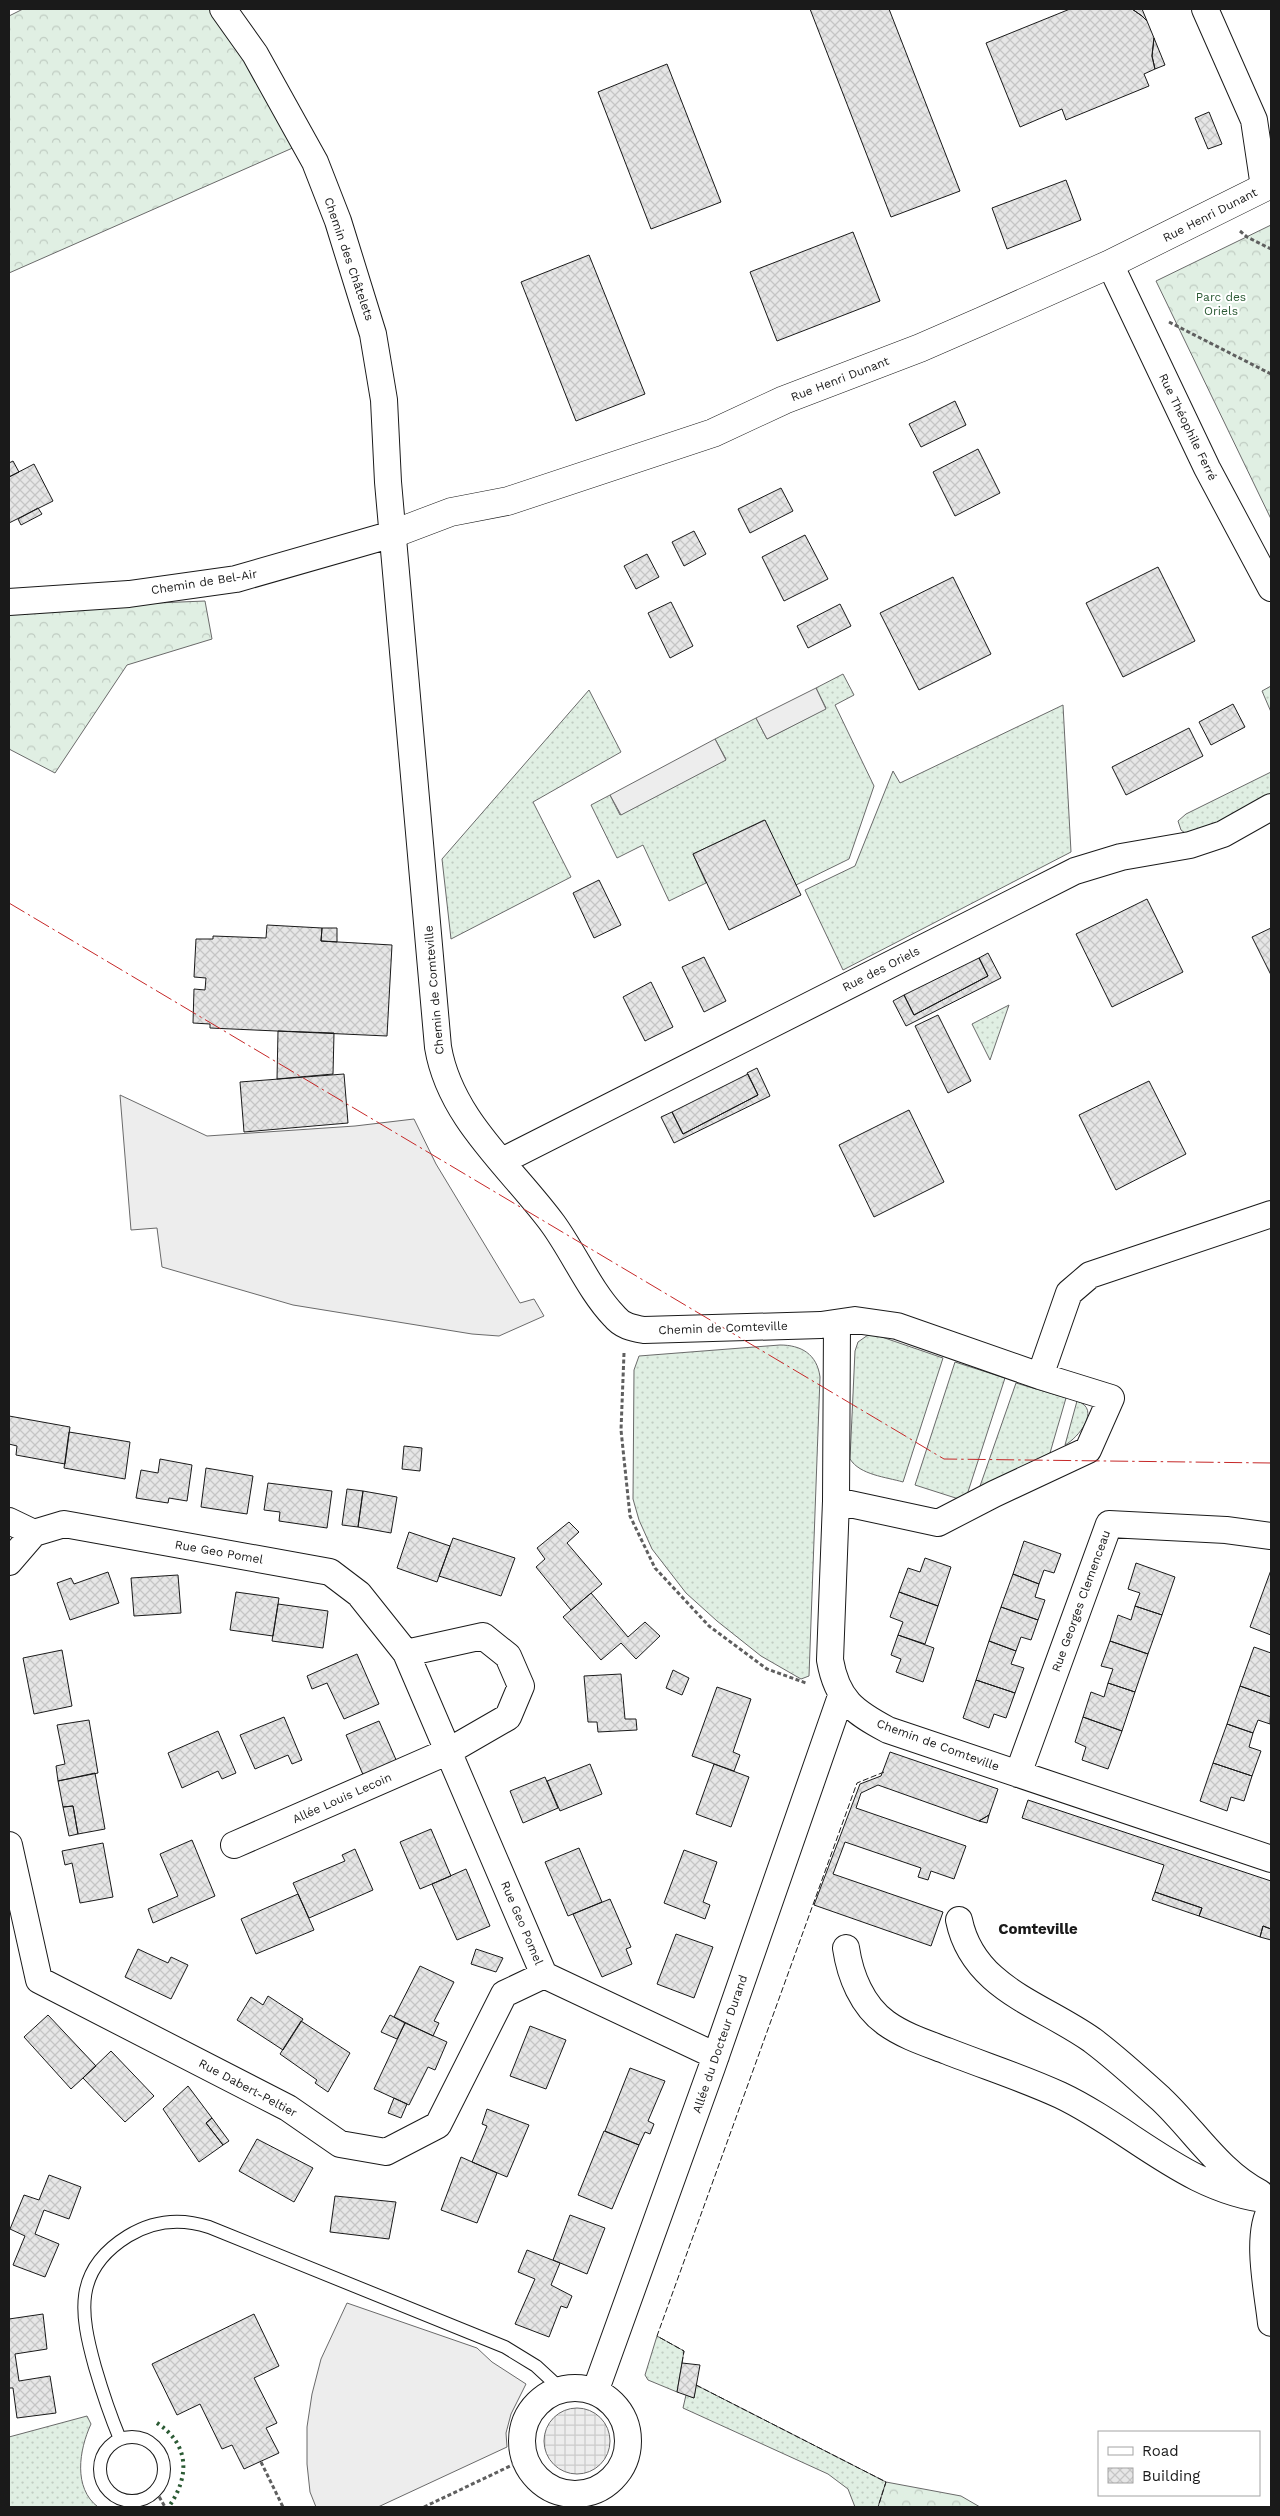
<svg xmlns="http://www.w3.org/2000/svg" width="1280" height="2516" viewBox="0 0 1280 2516" font-family="'Work Sans',sans-serif">
  <defs>
    <pattern id="grass-dots" width="8" height="8" patternUnits="userSpaceOnUse" patternTransform="scale(1.25)"><rect width="8" height="8" fill="#e0efe3"/><path d="M2 2h.1M6 6h.1" fill="none" stroke="#c0ccc2" stroke-width="1.8" stroke-linecap="round"/></pattern>
    <pattern id="forest-crowns" width="20" height="18" patternUnits="userSpaceOnUse" patternTransform="scale(1.25)"><rect width="20" height="18" fill="#e0efe3"/><path d="M2 6a3 3 0 1 1 6 0M12 15a3 3 0 1 1 6 0" fill="none" stroke="#c0ccc2"/></pattern>
    <pattern id="plaza-grid" width="8" height="8" patternUnits="userSpaceOnUse" patternTransform="scale(1.25)"><rect width="8" height="8" fill="#ededed"/><path d="M0 4h8M4 0v8" fill="none" stroke="#cbcbcb"/></pattern>
    <pattern id="building-cross-hatch" width="8" height="8" patternUnits="userSpaceOnUse" patternTransform="scale(1.25)"><rect width="8" height="8" fill="#e6e6e6"/><path d="M0 0l8 8M0 8l8-8" fill="none" stroke="#c5c5c5"/></pattern>
  </defs>
  <rect width="100%" height="100%" fill="#fff"/>
  <path fill="url(#grass-dots)" stroke="#6a6a6a" d="M843,674L854,695L835,705L874,786L849,859L796,885L764,820L693,854L706,883L669,901L643,845L617,858L591,805L610,795L620,815L726,759L715,739L756,718L767,739L826,708L816,688Z
    M1271,686V712L1262,691Z
    M589,690L621,752L533,802L571,877L451,939L442,859Z
    M1063,705L1071,852L843,970L805,890L855,866L893,771L900,783Z
    M1271,772V795L1210,828L1185,833L1181,830L1178,821L1186,814Z
    M1009,1005L990,1060L972,1024Z
    M868,1335H876L943,1358L903,1482C886,1477 860,1475 850,1459L855,1351L858,1342Z
    M780,1345C801,1345 817,1354 820,1377L809,1676L801,1679L761,1656L717,1621L686,1593L652,1549L639,1520L633,1499L634,1370L639,1356Z
    M955,1362L1005,1378L965,1501L915,1485Z
    M1016,1383L1066,1398L1050,1453L979,1489Z
    M1077,1401C1102,1409 1078,1438 1065,1445Z
    M657,2336L684,2351L677,2392L648,2380L645,2375Z
    M696,2385L886,2482L878,2507H855L848,2489L828,2474L683,2408L686,2395L694,2398Z
    M87,2416L91,2424C79,2450 73,2488 98,2507H9V2437Z"/>
  <path fill="url(#forest-crowns)" stroke="#6a6a6a" d="M23,9H235L313,139L9,273V16Z
    M1271,225V519L1156,281Z
    M205,601L212,639L127,665L55,773L9,749V609Z
    M886,2482L961,2496L980,2507H878Z"/>
  <path fill="#ededed" stroke="#6a6a6a" d="M816,688L826,709L767,739L756,718Z
    M715,739L726,760L621,815L610,795Z
    M120,1095L207,1136L355,1126L414,1119L436,1164L520,1303L534,1299L544,1316L499,1336L472,1334L293,1305L162,1267L157,1228L131,1230Z
    M347,2303L477,2348L492,2362L526,2384L511,2414L506,2433L507,2447L378,2507H316L310,2492L307,2464V2427L312,2394L321,2359Z"/>
  <path fill="url(#plaza-grid)" stroke="#6a6a6a" d="M544 2441a33 33 0 1 1 66 0a33 33 0 1 1-66 0Z"/>
  <path fill="url(#building-cross-hatch)" stroke="#1a1a1a" d="M810,9H889L960,191L891,217Z
    M1070,9H1132L1142,16L1147,21L1154,38L1152,56L1155,69L1144,74L1149,86L1066,120L1062,109L1020,127L986,43Z
    M1132,9H1142L1147,21L1142,16Z
    M1154,38L1165,65L1155,69L1152,56Z
    M667,64L721,202L651,229L598,92Z
    M1209,112L1222,144L1208,149L1195,118Z
    M1066,180L1081,220L1007,249L992,208Z
    M853,232L880,301L777,341L750,272Z
    M589,255L645,394L576,421L521,282Z
    M955,401L966,425L921,447L909,424Z
    M978,449L1000,493L955,516L933,472Z
    M13,461L19,472L9,477V463Z
    M34,464L53,501L9,523V477Z
    M781,488L793,511L750,533L738,509Z
    M38,508L42,514L21,525L18,519Z
    M694,531L706,554L684,566L672,542Z
    M805,535L828,579L784,601L762,557Z
    M647,554L659,577L636,589L624,566Z
    M1158,567L1195,641L1123,677L1086,603Z
    M953,577L991,654L919,690L880,613Z
    M671,602L693,646L670,658L648,613Z
    M840,604L851,626L808,648L797,626Z
    M1233,704L1245,727L1211,745L1199,722Z
    M1189,728L1203,756L1126,795L1112,767Z
    M765,820L801,895L729,930L693,854Z
    M599,880L621,925L594,938L573,893Z
    M1147,899L1183,972L1112,1007L1076,934Z
    M267,925L322,928L321,941L392,945L387,1036L210,1028V1024L193,1023L194,989L205,990L206,978L194,977L196,939H213V936L266,938Z
    M322,928H337V942L321,941Z
    M1271,928V975L1252,937Z
    M988,953L1001,978L906,1026L893,1001L904,995L914,1015L988,976L979,958Z
    M704,957L726,1001L704,1012L682,967Z
    M979,958L988,976L914,1015L904,995Z
    M651,982L673,1027L645,1041L623,997Z
    M938,1015L971,1081L948,1093L915,1026Z
    M278,1031L334,1033L333,1074L277,1079Z
    M757,1068L770,1096L674,1143L661,1117L672,1112L683,1134L758,1095L747,1073Z
    M344,1074L348,1123L244,1132L240,1082Z
    M748,1074L758,1095L683,1134L672,1112Z
    M1149,1081L1186,1154L1116,1190L1079,1115Z
    M909,1110L944,1182L874,1217L839,1145Z
    M9,1416L70,1427L65,1464L16,1455L17,1446L9,1444Z
    M69,1432L130,1442L125,1479L64,1468Z
    M404,1446L422,1448L420,1471L402,1469Z
    M160,1459L192,1465L187,1501L169,1498L168,1503L136,1498L141,1470L158,1473Z
    M206,1468L253,1476L247,1514L201,1507Z
    M268,1483L332,1491L327,1528L279,1521L280,1512L264,1510Z
    M347,1489L363,1491L358,1527L342,1525Z
    M363,1491L397,1497L391,1533L358,1527Z
    M569,1522L579,1532L567,1543L602,1584L571,1610L536,1567L545,1559L537,1548Z
    M409,1532L450,1546L437,1582L397,1568Z
    M453,1538L515,1558L501,1596L439,1576Z
    M1024,1541L1061,1554L1054,1573L1044,1570L1039,1584L1013,1574Z
    M925,1558L951,1567L938,1606L899,1592L908,1568L920,1572Z
    M1136,1563L1175,1577L1162,1615L1135,1606L1140,1593L1128,1589Z
    M1271,1570V1635L1250,1627Z
    M108,1572L119,1603L70,1620L57,1583L71,1578L74,1584Z
    M1013,1574L1039,1584L1035,1597L1045,1600L1038,1620L1001,1607Z
    M178,1575L181,1613L134,1616L131,1578Z
    M236,1592L279,1598L273,1636L230,1630Z
    M899,1592L938,1606L925,1644L898,1635L903,1622L890,1617Z
    M591,1593L628,1637L645,1622L660,1636L636,1659L621,1643L601,1660L563,1617Z
    M278,1604L328,1611L323,1648L272,1641Z
    M1135,1606L1162,1615L1148,1654L1110,1641L1118,1615L1131,1620Z
    M1001,1607L1038,1620L1031,1640L1021,1637L1016,1651L989,1641Z
    M898,1635L934,1648L923,1682L896,1672L901,1659L891,1655Z
    M989,1641L1016,1651L1011,1664L1024,1668L1015,1693L976,1680Z
    M1110,1641L1148,1654L1135,1692L1108,1683L1113,1669L1101,1666Z
    M1254,1647L1271,1653V1697L1240,1686Z
    M62,1650L72,1706L34,1714L23,1658Z
    M357,1654L379,1704L344,1719L327,1683L312,1689L307,1676Z
    M673,1670L689,1678L682,1695L666,1688Z
    M621,1674L625,1719H636L637,1730L598,1732L597,1722H588L584,1676Z
    M976,1680L1015,1693L1006,1718L994,1714L989,1728L963,1718Z
    M1108,1683L1135,1692L1122,1731L1083,1717L1091,1692L1104,1697Z
    M1240,1686L1271,1697L1270,1724L1258,1720L1253,1733L1227,1724Z
    M717,1687L751,1699L733,1752L740,1755L734,1771L692,1756Z
    M284,1717L302,1760L292,1764L288,1755L255,1769L240,1735Z
    M1083,1717L1122,1731L1108,1769L1082,1760L1086,1747L1075,1742Z
    M89,1720L98,1773L58,1781L56,1766L65,1764L57,1725Z
    M379,1721L397,1762L364,1777L346,1735Z
    M1227,1724L1253,1733L1249,1747L1261,1751L1252,1776L1213,1763Z
    M218,1731L236,1773L222,1779L218,1771L182,1788L168,1753Z
    M890,1752L998,1789L989,1815L979,1821L878,1785L861,1793L856,1808L966,1846L954,1879L931,1871L928,1880L918,1877L921,1868L845,1842L833,1874L943,1912L931,1946L814,1905L860,1784L881,1776Z
    M1213,1763L1252,1776L1244,1801L1231,1797L1227,1811L1200,1801Z
    M590,1764L602,1794L560,1811L547,1781Z
    M714,1764L749,1777L731,1827L696,1814Z
    M95,1773L105,1829L78,1834L73,1806L63,1807L58,1781Z
    M545,1777L558,1808L523,1823L510,1791Z
    M1028,1800L1271,1881V1929L1263,1926L1260,1937L1199,1916L1202,1908L1155,1892L1164,1865L1022,1818Z
    M73,1806L78,1834L69,1836L63,1807Z
    M989,1815L987,1823L979,1821Z
    M431,1829L451,1876L420,1889L400,1842Z
    M192,1840L215,1896L153,1923L148,1909L178,1896L160,1854Z
    M103,1843L113,1897L80,1903L72,1863L65,1865L62,1851Z
    M579,1848L602,1902L568,1916L545,1862Z
    M355,1849L373,1890L309,1918L293,1883L345,1861L342,1855Z
    M684,1850L717,1862L703,1902L710,1905L705,1919L664,1903Z
    M466,1869L490,1926L457,1940L432,1884Z
    M1155,1892L1202,1908L1199,1916L1152,1900Z
    M298,1894L314,1930L256,1954L241,1919Z
    M610,1899L631,1947L626,1949L632,1964L602,1977L573,1914Z
    M1263,1926L1271,1929V1940L1260,1937Z
    M676,1934L713,1947L694,1998L657,1984Z
    M138,1949L168,1963L171,1957L188,1965L171,1999L125,1977Z
    M476,1949L503,1958L496,1972L471,1964Z
    M420,1966L454,1982L434,2021L439,2023L433,2036L394,2017Z
    M268,1996L303,2019L283,2050L237,2020L251,1997L263,2005Z
    M48,2015L96,2066L71,2089L24,2037Z
    M390,2015L405,2023L397,2039L381,2032Z
    M301,2021L350,2053L328,2092L315,2083L317,2080L280,2054Z
    M405,2023L447,2042L435,2070L428,2067L409,2105L374,2089Z
    M530,2026L566,2040L546,2089L510,2076Z
    M111,2051L154,2096L125,2122L83,2078Z
    M630,2068L665,2081L648,2121L654,2124L650,2134L645,2132L639,2145L605,2131Z
    M188,2086L212,2118L206,2123L223,2145L199,2162L163,2109Z
    M394,2098L407,2104L401,2118L388,2113Z
    M487,2109L529,2125L507,2177L472,2162L487,2126L482,2124Z
    M212,2118L229,2141L223,2145L206,2123Z
    M604,2131L639,2145L612,2209L578,2195Z
    M257,2139L313,2168L294,2202L239,2171Z
    M461,2157L497,2173L477,2223L441,2210Z
    M49,2175L81,2187L69,2219L44,2210L35,2234L59,2244L45,2277L13,2265L25,2236L10,2229L24,2195L39,2200Z
    M335,2196L396,2202L389,2239L330,2232Z
    M570,2215L605,2228L587,2274L553,2260Z
    M527,2250L560,2263L551,2285L572,2296L567,2308L561,2306L549,2337L515,2324L535,2279L518,2272Z
    M43,2314L47,2349L15,2354L19,2381L50,2376L56,2413L17,2418L13,2388H9V2319Z
    M254,2314L279,2366L254,2378L277,2423L266,2428L279,2453L244,2469L232,2445L222,2449L200,2404L177,2415L152,2364Z
    M682,2363L700,2365L694,2398L677,2392Z"/>
  <g fill="none" stroke-linecap="round" stroke-linejoin="round">
    <g stroke="#1a1a1a" stroke-width="14">
      <path id="service" d="M100 2469a32 32 0 1 1 64 0a32 32 0 1 1-64 0Z
        M120,2439C110,2415 102,2391 95,2367C80,2313 73,2270 128,2236C154,2220 181,2218 209,2227L505,2347L536,2366L562,2390"/>
    </g>
    <g stroke="#1a1a1a" stroke-width="28">
      <path id="minor" d="M223,9L255,54L315,162L338,221L373,334L384,400L388,482L438,1047C450,1119 511,1167 553,1224C574,1253 590,1291 614,1316C622,1326 632,1328 644,1330L821,1325L855,1320L897,1326L1040,1376L1111,1398L1088,1450L994,1494L938,1523L836,1501
        M1205,9L1254,120L1264,187
        M1110,264L1207,468L1271,588
        M9,602L129,594L236,579L393,534
        M502,1161L1075,871L1121,857L1190,845L1223,834L1271,807
        M837,1323L836,1501L830,1660C837,1700 854,1712 888,1730L1271,1859
        M1040,1376L1069,1293L1090,1275L1271,1214
        M9,1521L34,1533
        M9,1562L34,1533L64,1524L330,1572L359,1594L406,1653L544,1975L716,2056
        M1018,1774L1109,1524L1226,1530L1271,1536
        M9,1845L39,1980L288,2108L340,2144L386,2152L438,2125L504,1994L544,1975
        M234,1845L449,1751L508,1717L521,1686L508,1656L483,1636L406,1653
        M959,1920C973,1988 1041,2004 1092,2040C1116,2058 1139,2079 1161,2099C1194,2130 1219,2172 1260,2193
        M846,1948C850,1975 862,2006 886,2023C904,2036 926,2043 947,2051C985,2066 1023,2078 1060,2095C1132,2129 1188,2192 1271,2200
        M1271,2209C1255,2236 1268,2293 1271,2323
        M522 2441a53 53 0 1 1 106 0a53 53 0 1 1-106 0Z
        M595,2392L712,2067L841,1696"/>
    </g>
    <g stroke="#1a1a1a" stroke-width="29">
      <path id="tertiary" d="M393,534L451,512L508,501L713,433L784,400L920,348L982,321L1110,264L1271,184"/>
    </g>
    <path stroke="#5f5f5f" stroke-width="3" stroke-dasharray="4 2.5" stroke-linecap="butt" d="M1240,231L1247,237L1271,249
      M1169,322L1271,374
      M624,1353L621,1430L630,1516L655,1568L709,1626L767,1669L806,1683
      M261,2462L283,2507
      M156,2491L165,2507
      M138,2500L140,2507
      M424,2507L525,2459"/>
    <use href="#service" stroke="#fff" stroke-width="12"/>
    <use href="#minor" stroke="#fff" stroke-width="26"/>
    <use href="#tertiary" stroke="#fff" stroke-width="28"/>
    <path stroke="#2b5a34" stroke-width="4" stroke-dasharray="2.5 4" stroke-linecap="butt" d="M157,2423C189,2444 190,2475 170,2505"/>
    <path stroke="#1a1a1a" stroke-width="1" stroke-dasharray="6 2.5" stroke-linecap="butt" d="M682,2363L684,2351L657,2336L857,1783L884,1772
      M696,2385L886,2482L878,2507"/>
    <path stroke="#c62828" stroke-width="1" stroke-dasharray="18 4 2.5 4" stroke-linecap="butt" d="M9,903L944,1459L1271,1463"/>
  </g>
  <g text-anchor="middle" stroke-width="4" stroke-linejoin="round" paint-order="stroke">
    <g font-size="12" fill="#1a1a1a" stroke="#fff">
      <text transform="translate(1210 215) rotate(-27)" y="4">Rue Henri Dunant</text>
      <text transform="translate(349 259) rotate(71)" y="4">Chemin des Châtelets</text>
      <text transform="translate(840 379) rotate(-21)" y="4">Rue Henri Dunant</text>
      <text transform="translate(1188 427) rotate(64)" y="4">Rue Théophile Ferré</text>
      <text transform="translate(204 582) rotate(-9)" y="4">Chemin de Bel-Air</text>
      <text transform="translate(881 969) rotate(-27)" y="4">Rue des Oriels</text>
      <text transform="translate(434 990) rotate(-95)" y="4">Chemin de Comteville</text>
      <text transform="translate(723 1328) rotate(-2)" y="4">Chemin de Comteville</text>
      <text transform="translate(219 1552) rotate(10)" y="4">Rue Geo Pomel</text>
      <text transform="translate(1081 1601) rotate(-70)" y="4">Rue Georges Clemenceau</text>
      <text transform="translate(938 1745) rotate(20)" y="4">Chemin de Comteville</text>
      <text transform="translate(342 1798) rotate(-24)" y="4">Allée Louis Lecoin</text>
      <text transform="translate(522 1923) rotate(67)" y="4">Rue Geo Pomel</text>
      <text transform="translate(720 2044) rotate(-71)" y="4">Allée du Docteur Durand</text>
      <text transform="translate(248 2088) rotate(28)" y="4">Rue Dabert-Peltier</text>
    </g>
    <g font-size="12" fill="#2b5a34" stroke="#fff">
      <text x="1221" y="301">Parc des<tspan x="1221" dy="14">Oriels</tspan></text>
    </g>
    <g font-size="15" font-weight="bold" fill="#1a1a1a" stroke="#fff">
      <text x="1038" y="1934">Comteville</text>
    </g>
  </g>
  <rect width="1280" height="2516" fill="none" stroke="#1a1a1a" stroke-width="20"/>
  <rect x="1098" y="2431" width="162" height="65" fill="#ffffff" stroke="#a3a3a3"/>
  <rect x="1108" y="2447" width="25" height="8" fill="#ffffff" stroke="#a3a3a3"/>
  <text x="1142" y="2456" font-size="15" fill="#1a1a1a">Road</text>
  <rect x="1108" y="2468" width="25" height="15" fill="url(#building-cross-hatch)" stroke="#a3a3a3"/>
  <text x="1142" y="2481" font-size="15" fill="#1a1a1a">Building</text>
</svg>
